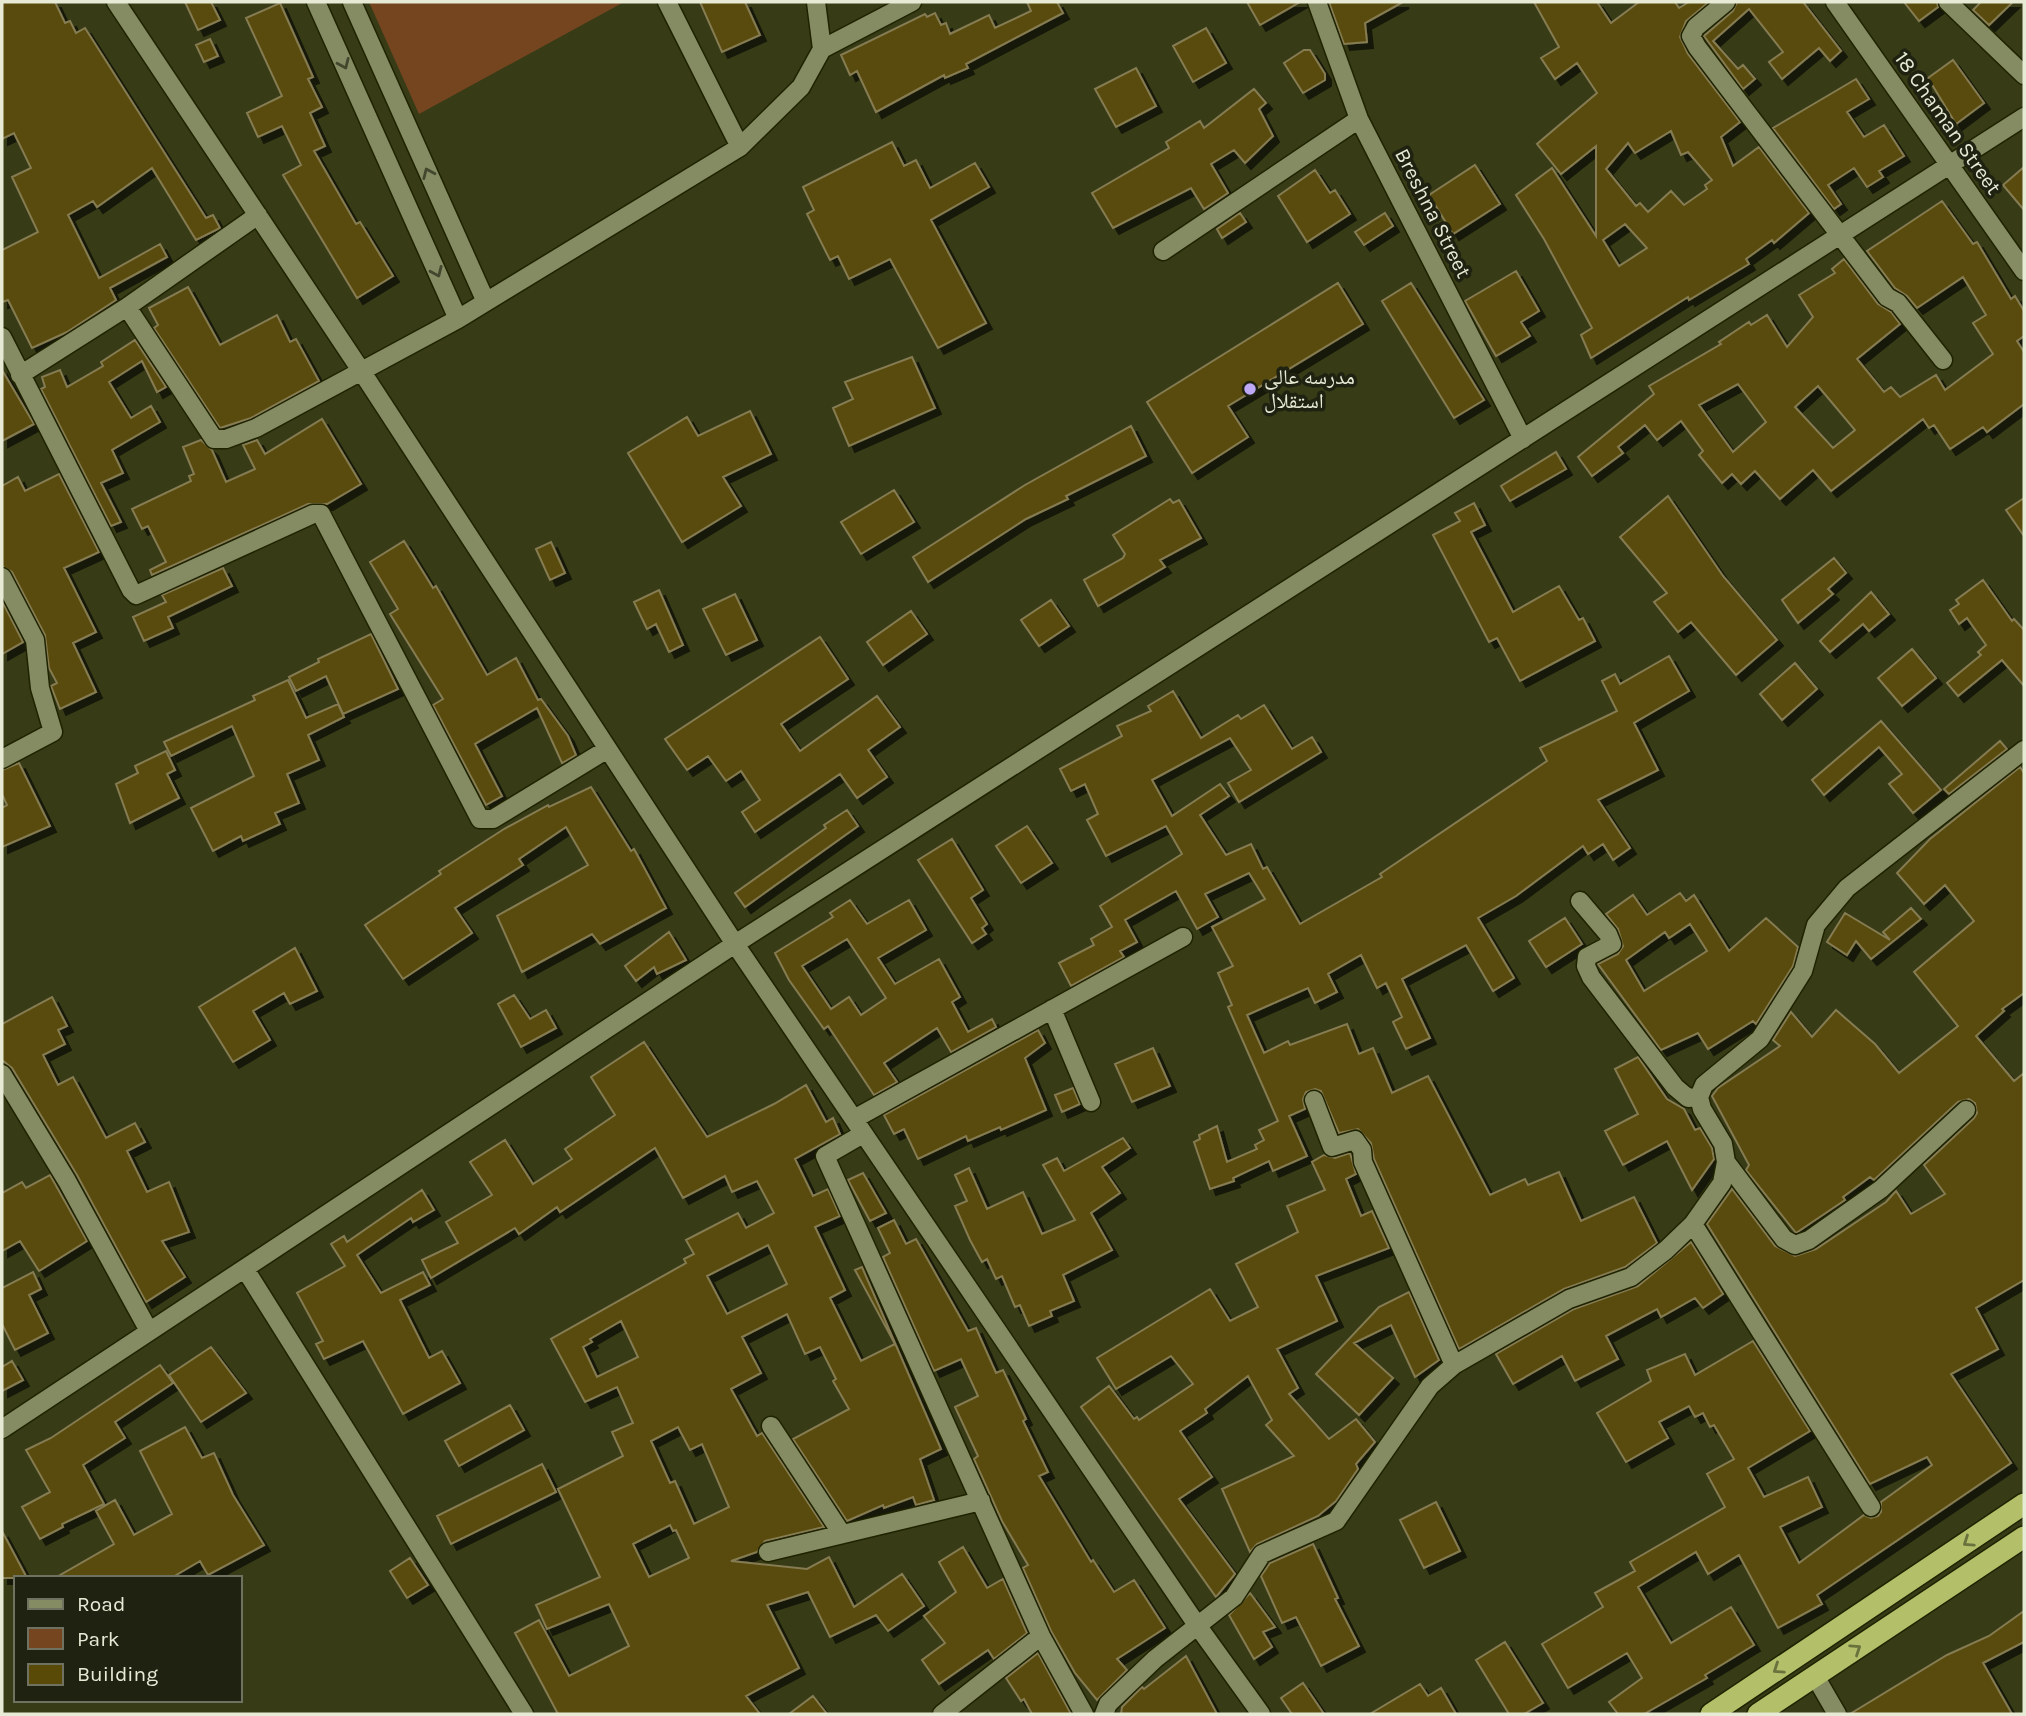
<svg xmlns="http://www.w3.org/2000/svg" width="2026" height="1716" viewBox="0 0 2026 1716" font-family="Karla,'Noto Naskh Arabic',sans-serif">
  <defs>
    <filter id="shadow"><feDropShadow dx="6" dy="6" stdDeviation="0" flood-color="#0009"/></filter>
  </defs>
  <rect width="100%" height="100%" fill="#373c16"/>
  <path fill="#754520" d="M369,2H624L419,114Z"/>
  <path fill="#594b07" stroke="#857b53" stroke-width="2" fill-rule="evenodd" filter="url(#shadow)" d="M2,2H55L65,23L70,21L76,33L85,28L206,218L213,215L220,228L196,240L152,168L97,207L93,201L68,215L99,278L160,244L167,257L110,288L116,300L67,332L32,348L8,300L2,302V250L38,232L12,177L31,168L14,133L2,139Z
    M185,2H211L220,20L198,30Z
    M700,2H745L760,35L722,52Z
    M1027,2H1057L1063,13L966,64L968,68L945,78L944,75L876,112L857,71L850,75L841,55L925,14L927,17L935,13L941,25L946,23L950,34L989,15L995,28L1031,11Z
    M1247,2H1300L1260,25Z
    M1329,2H1403L1365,23L1367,42L1344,44Z
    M1534,2H1597L1611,23L1639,2H1675L1679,8L1689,2H1709L1686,21L1680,37L1688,54L1740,122L1721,137L1733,166L1759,147L1809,213L1774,243L1772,240L1746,259L1749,264L1689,300L1688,297L1591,358L1581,335L1592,328L1544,239L1516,195L1552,168L1596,236V146L1561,174L1537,144L1597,93L1577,63L1555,79L1541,58L1559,47ZM1671,131L1681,155L1688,152L1712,180L1705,185L1707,189L1684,205L1671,191L1648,212L1640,203L1636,206L1606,169L1628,143L1635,153ZM1625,224L1647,248L1619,266L1603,240Z
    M1737,2H1803L1841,51L1830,61L1819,48L1782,79L1769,62L1783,52L1749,9L1713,41L1738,69L1743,65L1755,79L1743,89L1704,36L1733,11Z
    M1904,2H1937L1938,7L1919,21Z
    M1981,2H2013L1989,25L1973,10Z
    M280,3L313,77L308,79L322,107L310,113L325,146L314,151L356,224L360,222L393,276L357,298L283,175L301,165L282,126L258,137L247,113L282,96L246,18Z
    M1206,28L1226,63L1193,82L1173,46Z
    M210,39L218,56L204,62L196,45Z
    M1304,50H1310L1325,74V80L1303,93L1284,63Z
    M1953,60L1984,103L1956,124L1928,78Z
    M1136,68L1156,106L1116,127L1095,89Z
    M1856,79L1869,99L1847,112L1864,137L1884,125L1904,156L1879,171L1883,177L1867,187L1854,168L1828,185L1841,204L1834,209L1773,128Z
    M1254,89L1266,103L1259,109L1273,136L1245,163L1234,150L1211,164L1228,193L1204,209L1191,188L1113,228L1092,193L1169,148L1166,142L1200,121L1204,128Z
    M892,142L904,166L916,160L930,188L975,163L989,187L931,220L986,323L938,348L890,259L849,279L838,256L830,260L807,214L814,210L803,187Z
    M1475,165L1500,204L1453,234L1429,195Z
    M2024,167V210L2003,185Z
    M1315,170L1330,193L1335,190L1350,214L1307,242L1278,196Z
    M1942,201L1973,244L1977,242L2011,299L2015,296L2024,311V336L2017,341L2024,352V404L1987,432L1983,427L1950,449L1934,425L1929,428L1923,419L1831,491L1813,470L1780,499L1755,471L1741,484L1732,474L1722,483L1699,455L1703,451L1681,421L1657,440L1645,425L1618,447L1623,453L1592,476L1578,457L1654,394L1649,386L1721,344L1719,342L1749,322L1751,325L1767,315L1787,347L1813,317L1799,295L1835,273L1832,269L1844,259L1878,304L1891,312L1900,324L1857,359L1884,392L1891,387L1900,397L1936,375L1945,390L1993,354L1973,323L1986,315L1963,277L1917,308L1907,296L1895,288L1867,251ZM1738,384L1766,422L1733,452L1699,405ZM1818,386L1855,430L1833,448L1795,407Z
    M1240,213L1246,222L1222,238L1217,229Z
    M1385,213L1393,226L1364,245L1355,232Z
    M1516,271L1539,311L1521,322L1530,336L1496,356L1465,301Z
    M1338,283L1363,324L1228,406L1248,437L1192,473L1147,402Z
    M1411,283L1484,400L1454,418L1382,301Z
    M188,287L220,345L277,315L290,342L296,339L319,381L251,418L220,428L154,328L158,325L149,308Z
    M135,340L166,387L157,392L142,361L109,382L131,418L151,406L160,422L112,450L123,473L101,483L121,522L111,526L41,389L45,387L42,377L60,370L67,387L103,366L101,362Z
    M912,357L935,408L849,446L833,408L853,399L845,382Z
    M2,370L34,424L2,441Z
    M750,411L771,454L723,477L741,506L682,542L628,453L687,417L698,436Z
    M322,419L361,484L327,504H308L152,575L150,570L166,562L148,526L142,529L132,509L191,481L189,476L194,474L183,447L201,440L212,450L226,482L255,469L243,445L257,440L265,454Z
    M1131,426L1146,456L1066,496L1068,499L1026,519L928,582L913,557L1025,485Z
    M1556,452L1566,469L1510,501L1501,486Z
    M59,474L99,552L64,568L96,632L73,643L96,692L60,709L51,686L57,683L49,668L45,635L12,572L2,566V486L18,477L25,491Z
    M894,490L914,522L861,554L841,522Z
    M1668,496L1723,576L1777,640L1736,675L1691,622L1678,632L1654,602L1667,593L1620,537Z
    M2024,498V536L2006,510Z
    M1170,499L1173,503L1179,500L1201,538L1160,560L1165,567L1098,606L1084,580L1123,558L1125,554L1113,535Z
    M1474,503L1485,525L1471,532L1513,612L1559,586L1579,620L1583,618L1595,641L1520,681L1497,638L1489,642L1433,535L1460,521L1455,513Z
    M404,541L433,588L436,586L487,675L516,658L538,700L541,699L568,736L576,755L562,763L537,708L475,744L502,796L486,805L433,705L443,699L390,614L398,609L370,562Z
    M551,542L565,573L550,580L536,549Z
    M1834,558L1846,573L1828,589L1833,594L1798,623L1782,600Z
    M223,568L232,586L168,617L173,628L144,641L133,617L166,602L162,595Z
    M1983,580L2012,621L2014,619L2024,630V686L2002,660L1958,696L1947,683L1981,655L1978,652L1986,645L1967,618L1959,624L1950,610L1959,604L1956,600Z
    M659,590L683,645L669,652L656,624L647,629L634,602Z
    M1871,592L1889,614L1869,631L1863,624L1830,652L1820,641Z
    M735,594L757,640L726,655L703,609Z
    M1051,600L1069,626L1039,646L1021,620Z
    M2,601L23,642L2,654Z
    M911,611L927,634L883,665L867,642Z
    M371,634L398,689L343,714L326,676L296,691L289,677L319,662L318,659Z
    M820,637L848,679L781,724L800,751L877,696L900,727L868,750L887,777L857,798L840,774L755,832L742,812L760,800L741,771L726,781L708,756L687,770L665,739Z
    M1912,649L1936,678L1902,706L1878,678Z
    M1669,656L1689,691L1634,723L1658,770L1598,800L1630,848L1613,860L1603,844L1588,854L1583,846L1516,896L1478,918L1514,978L1493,991L1466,945L1402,979L1430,1038L1406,1049L1393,1022L1402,1017L1386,983L1377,988L1361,955L1328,974L1337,992L1315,1003L1308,988L1247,1015L1264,1053L1288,1041L1290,1045L1347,1024L1359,1054L1373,1048L1392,1093L1428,1076L1490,1195L1525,1179L1528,1185L1559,1172L1581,1221L1634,1197L1657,1243L1625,1267L1564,1289L1459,1349L1374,1159L1371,1143L1358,1129L1339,1133L1321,1091L1315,1089L1306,1092L1303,1099L1305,1109L1289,1116L1307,1156L1273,1171L1269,1161L1233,1178L1234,1181L1210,1189L1194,1142L1200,1139L1199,1135L1217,1126L1227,1162L1257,1149L1255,1145L1264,1140L1259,1130L1278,1121L1228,1007L1232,1005L1218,973L1233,966L1212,927L1265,899L1249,873L1205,894L1218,917L1197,929L1176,891L1125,920L1137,942L1120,951L1124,957L1071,986L1059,963L1094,945L1091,939L1112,927L1100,906L1182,854L1166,826L1106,856L1087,820L1098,814L1085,784L1071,791L1060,769L1122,736L1117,726L1151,711L1148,706L1173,691L1201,738L1238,715L1241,719L1264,705L1292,749L1312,737L1321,752L1239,802L1228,783L1251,770L1230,738L1152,780L1172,816L1220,784L1229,796L1200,815L1226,855L1251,844L1263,869L1267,867L1300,924L1382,877L1380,874L1547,761L1540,748L1617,711L1602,681L1615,674L1620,684Z
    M1795,663L1817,689L1782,720L1760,694Z
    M288,680L306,718L338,704L344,717L308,735L319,760L287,774L299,803L275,813L280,824L243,841L241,836L213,851L191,808L254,776L232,726L171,756L164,742L255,700L253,696Z
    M1881,721L1941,790L1913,813L1889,784L1902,774L1879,747L1824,795L1812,780Z
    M2000,741L2007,749L1949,794L1944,789Z
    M166,751L175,770L167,774L179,798L130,823L116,784L138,773L135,766Z
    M19,763L50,826L2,847V808L7,805L2,794V770Z
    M2020,767L2024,773V993L2002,1009L2004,1011L1976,1036L2014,1081L2024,1073V1280L1976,1308L1998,1349L1951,1374L2011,1463L1817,1595L1822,1604L1778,1628L1739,1555L1708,1574L1696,1552L1638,1587L1671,1643L1731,1607L1754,1645L1705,1675L1707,1678L1644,1714H1618L1609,1702L1642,1678L1627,1653L1568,1688L1542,1644L1603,1607L1595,1593L1635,1571L1630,1562L1725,1507L1707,1474L1734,1459L1714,1425L1710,1427L1703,1413L1695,1417L1689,1406L1659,1422L1668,1438L1626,1462L1597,1413L1651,1381L1647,1370L1685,1354L1695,1375L1753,1341L1810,1431L1748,1468L1764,1497L1808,1477L1822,1507L1780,1527L1799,1563L1864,1515L1871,1518L1878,1516L1881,1512V1502L1932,1465L1927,1457L1870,1484L1707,1224L1732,1189L1775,1246L1795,1256L1816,1249L1886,1202L1896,1191L1911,1214L1945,1194L1924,1165L1974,1118L1977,1113L1975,1103L1969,1099L1958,1102L1874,1180L1870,1177L1843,1197L1845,1200L1796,1233L1746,1170L1749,1165L1712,1096L1718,1088L1780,1046L1773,1040L1791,1012L1812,1037L1836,1010L1875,1044L1899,1073L1958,1026L1914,972L1974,921L1945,885L1924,904L1897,873L1930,839Z
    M591,787L631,851L634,849L666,908L600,944L592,934L522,972L497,916L588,865L566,827L519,859L523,865L455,908L472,933L403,979L365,925L441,874L439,871L504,829L548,805L549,807Z
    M847,810L858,826L745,907L735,893L826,828L824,825Z
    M1027,826L1052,863L1021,883L996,846Z
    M952,839L983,890L971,898L987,924L982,928L986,934L972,943L918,860Z
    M1680,893L1686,901L1694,895L1729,951L1766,918L1798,947L1793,966L1756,1024L1753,1021L1708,1049L1698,1033L1661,1050L1598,964L1618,954L1623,946L1618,929L1606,914L1633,895L1647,915ZM1690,924L1707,951L1644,991L1626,960L1665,932L1669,938Z
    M850,900L867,924L909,900L926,930L878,958L895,984L939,959L960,997L952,1002L968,1032L992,1019L996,1027L951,1052L937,1028L884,1063L897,1082L874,1095L828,1026L824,1029L789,980L775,953L833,917L830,913ZM847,939L886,998L861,1015L849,997L831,1009L802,966Z
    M1911,908L1921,919L1871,959L1856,941L1847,955L1827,942L1845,913L1890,940L1883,932Z
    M1565,918L1582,944L1546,967L1529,941Z
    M669,932L686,960L657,974L654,967L636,981L625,966Z
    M295,948L317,991L290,1004L284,993L253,1011L270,1040L233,1062L199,1007Z
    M514,995L530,1019L546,1010L556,1028L521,1047L498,1004Z
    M52,997L67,1026L58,1030L65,1044L43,1055L58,1085L73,1077L106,1138L135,1123L145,1142L127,1151L147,1192L169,1182L189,1232L162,1241L185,1277L146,1302L77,1175L12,1068L2,1060V1024Z
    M1038,1030L1045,1043L1025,1058L1046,1110L1001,1130L1000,1127L968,1141L966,1136L918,1159L904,1129L894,1134L884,1115Z
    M644,1042L707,1137L774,1104L806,1085L826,1122L833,1118L840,1134L795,1159L813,1196L828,1189L840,1216L815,1227L845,1290L830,1298L861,1361L895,1344L855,1270L862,1267L941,1449L920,1459L934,1500L916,1505L913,1497L884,1508L883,1505L847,1521L793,1439L849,1409L833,1381L836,1379L820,1347L805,1354L787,1314L742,1337L761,1373L731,1389L757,1436L762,1433L824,1527L765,1541L757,1552L731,1561L807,1569L829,1557L854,1607L902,1574L924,1606L888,1631L876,1615L830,1637L808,1592L767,1605L799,1668L746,1696L760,1714H558L515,1633L539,1620L569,1676L629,1646L609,1604L547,1629L536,1605L600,1577L558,1489L623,1456L612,1432L633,1423L617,1387L585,1402L551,1339L686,1263L684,1259L694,1254L686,1240L738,1213L746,1228L774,1213L757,1181L732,1192L725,1176L683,1198L655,1148L560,1212L557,1207L519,1234L515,1228L431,1278L422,1260L458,1243L446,1222L492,1195L470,1162L505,1140L533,1184L572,1159L565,1149L615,1115L591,1077ZM768,1245L787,1284L727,1314L707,1276ZM621,1321L638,1357L597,1377L583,1347L592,1342L590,1339ZM678,1427L690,1450L702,1444L729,1507L694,1524L675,1481L670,1483L651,1441ZM670,1525L673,1531L676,1530L689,1558L649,1577L633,1544Z
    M1153,1048L1170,1086L1132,1102L1115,1064Z
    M1638,1057L1667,1099L1684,1109L1695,1130L1700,1128L1712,1148L1714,1159L1692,1190L1667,1141L1623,1165L1605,1131L1638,1114L1615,1069Z
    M1073,1088L1080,1104L1062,1112L1055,1095Z
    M1123,1138L1130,1148L1102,1167L1120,1193L1091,1213L1112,1250L1063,1275L1074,1301L1050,1311L1052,1316L1029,1326L1020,1305L1015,1307L1002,1276L996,1279L987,1259L982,1262L970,1240L955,1206L967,1201L955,1175L969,1168L987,1209L1023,1192L1042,1234L1075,1220L1043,1165L1057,1158L1064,1171Z
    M1350,1153L1356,1174L1346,1179L1361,1216L1372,1211L1389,1248L1316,1276L1337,1321L1277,1349L1298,1388L1289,1394L1329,1439L1356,1419L1375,1442L1356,1464L1358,1469L1336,1501L1318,1516L1257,1544L1250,1552L1222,1489L1294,1456L1266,1425L1272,1420L1248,1376L1205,1409L1207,1413L1180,1431L1212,1477L1179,1499L1235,1574L1216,1597L1081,1407L1109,1386L1134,1419L1137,1417L1139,1420L1193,1384L1171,1356L1116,1389L1097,1358L1210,1289L1230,1321L1258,1307L1236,1264L1298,1232L1287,1206L1325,1190L1312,1162L1324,1155L1335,1158Z
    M863,1173L886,1213L870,1221L848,1180Z
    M50,1175L87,1241L39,1271L20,1241L2,1251V1193L22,1182L26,1188Z
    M422,1190L434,1210L413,1222L411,1218L357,1255L381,1293L423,1272L430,1285L400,1300L429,1358L442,1351L460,1383L403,1414L363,1341L324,1359L316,1344L323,1341L297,1293L345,1266L331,1244L344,1236L347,1242Z
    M894,1220L906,1244L916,1239L968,1331L976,1328L996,1373L1003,1370L1026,1419L1023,1421L1048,1472L1039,1476L1091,1562L1093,1560L1114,1592L1134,1580L1165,1628L1117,1659L1127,1670L1097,1700L1075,1673L1051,1631L1023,1568L1028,1565L1002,1521L974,1459L978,1456L955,1407L978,1396L961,1359L934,1371L883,1257L890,1253L878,1228Z
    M1691,1242L1723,1294L1703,1308L1695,1298L1661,1317L1657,1309L1606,1336L1618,1359L1575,1381L1562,1356L1513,1384L1496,1354L1574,1309L1638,1286Z
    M33,1272L41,1289L29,1295L48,1333L15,1350L2,1324V1288Z
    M1409,1292L1439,1360L1415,1377L1391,1325L1354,1343L1393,1378L1359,1415L1316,1374L1379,1307Z
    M211,1347L246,1393L201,1422L169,1375Z
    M12,1361L23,1380L2,1391V1367Z
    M160,1365L173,1383L115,1422L125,1438L83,1465L104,1504L62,1524L63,1527L40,1539L22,1507L50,1492L26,1450L51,1438Z
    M510,1405L524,1430L459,1466L445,1441Z
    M185,1427L202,1458L214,1453L233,1495L264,1545L208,1575L200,1561L171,1578H55L114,1544L96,1511L115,1500L134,1535L172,1514L140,1451Z
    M542,1464L556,1492L451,1544L437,1516Z
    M1436,1502L1460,1551L1424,1568L1400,1520Z
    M2,1531L27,1578H2Z
    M1313,1544L1338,1598L1335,1599L1359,1646L1321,1666L1296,1617L1282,1623L1261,1576L1270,1563Z
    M963,1547L987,1588L1003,1579L1027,1633L994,1659L988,1650L939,1684L922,1660L945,1643L924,1616L956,1592L939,1562Z
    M410,1558L428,1585L407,1598L390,1571Z
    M1250,1593L1275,1627L1263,1632L1272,1647L1254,1659L1229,1615Z
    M2024,1611V1642L1983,1663L2012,1714H1850L1947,1655L1989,1636Z
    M1505,1642L1543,1703L1524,1714H1509L1476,1660Z
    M1038,1653L1071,1714H1032L1024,1699L1021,1701L1006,1678Z
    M1186,1656L1217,1714H1121L1122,1707L1142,1687L1144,1689Z
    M1303,1683L1324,1714H1292L1281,1698Z
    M1420,1684L1428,1696L1441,1688L1456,1714H1370Z
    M813,1696L827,1714H789Z"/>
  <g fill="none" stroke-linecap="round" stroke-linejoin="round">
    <g stroke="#1f2300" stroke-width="21">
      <path id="minor" d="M116,2L362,372L735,944L1197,1625L1261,1714
        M316,2L458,319
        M352,2L486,302
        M667,2L740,147
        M816,2L822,49
        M1317,2L1359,119L1523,439
        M1726,2L1696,27L1691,36L1697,47L1887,297L1898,303L1943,360
        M1835,2L2024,271
        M1948,2L2024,75
        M1163,251L1359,119
        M127,307L214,439H226L256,428L458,319L740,147L801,87L822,49L912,2
        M2,337L131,590L136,595L313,514H321L480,819H493L606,750
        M20,375L127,307L258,215
        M2,577L35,640L40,688L53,732L2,759
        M1580,901L1608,934L1612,944L1587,957L1586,966L1591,977L1675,1087L1688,1098L1699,1097
        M1052,1009L1091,1102
        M2,1074L67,1181L149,1331
        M1314,1100L1332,1147L1355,1140L1362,1150L1363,1162L1454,1365
        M854,1119L1183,937
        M863,1134L825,1156L1041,1636L1084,1714
        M1726,1162L1784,1239L1795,1245L1809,1240L1881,1189L1966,1110
        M1693,1224L1871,1507
        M245,1269L524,1714
        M771,1426L842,1534
        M2,1429L735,944L2024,117
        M768,1552L981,1501
        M1815,1676L1837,1714
        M942,1714L1041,1636
        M1104,1714L1108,1704L1155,1659L1234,1597L1262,1554L1336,1521L1430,1386L1454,1365L1569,1299L1631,1277L1666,1250L1693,1224L1722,1183L1726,1162L1723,1144L1702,1109L1699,1097L1704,1085L1760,1039L1803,971L1816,925L1847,888L2024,750"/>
    </g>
    <g stroke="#1f2300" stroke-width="24">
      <path id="highway" d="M1711,1714L2024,1504
        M1758,1714L2024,1537"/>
    </g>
    <use href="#minor" stroke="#858c63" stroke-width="18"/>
    <use href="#highway" stroke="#b3c069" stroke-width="21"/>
  </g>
  <defs><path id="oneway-chevron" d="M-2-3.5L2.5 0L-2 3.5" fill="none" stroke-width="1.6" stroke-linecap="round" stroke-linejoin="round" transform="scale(1.75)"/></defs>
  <g stroke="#43472e">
    <use href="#oneway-chevron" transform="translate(344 64) rotate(66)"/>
    <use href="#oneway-chevron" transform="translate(428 173) rotate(-114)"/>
    <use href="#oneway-chevron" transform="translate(437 272) rotate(66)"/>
  </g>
  <g stroke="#69713d">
    <use href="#oneway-chevron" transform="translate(1968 1542) rotate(146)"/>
    <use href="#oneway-chevron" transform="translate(1856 1649) rotate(-34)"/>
    <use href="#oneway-chevron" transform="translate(1778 1669) rotate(146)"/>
  </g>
  <circle fill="#bda9f5" stroke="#1f2211" stroke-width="2.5" cx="1250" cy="389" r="7"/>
  <g text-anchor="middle" stroke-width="7" stroke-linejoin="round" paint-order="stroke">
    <g font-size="21" fill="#e7ebd6" stroke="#1f2211">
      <text transform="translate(1948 123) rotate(55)" y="7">18 Chaman Street</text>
      <text transform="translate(1433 213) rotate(63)" y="7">Breshna Street</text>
    </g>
    <g font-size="21" fill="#e7ebd6" stroke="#1f2211" text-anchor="start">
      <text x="1264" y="384">مدرسه عالی<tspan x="1264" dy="24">استقلال</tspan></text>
    </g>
  </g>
  <rect width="2026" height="1716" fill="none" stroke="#e7ebd6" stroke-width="7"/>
  <rect x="14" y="1576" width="228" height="126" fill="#1f2211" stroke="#6f7260" stroke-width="2"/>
  <rect x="28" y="1599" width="35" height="10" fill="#858c63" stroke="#6f7260" stroke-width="2"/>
  <text x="77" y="1611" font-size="21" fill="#e7ebd6">Road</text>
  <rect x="28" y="1628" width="35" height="21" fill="#754520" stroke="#6f7260" stroke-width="2"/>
  <text x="77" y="1646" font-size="21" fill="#e7ebd6">Park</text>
  <rect x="28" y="1664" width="35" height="21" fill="#594b07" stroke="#6f7260" stroke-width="2"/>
  <text x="77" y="1681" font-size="21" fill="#e7ebd6">Building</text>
</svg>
